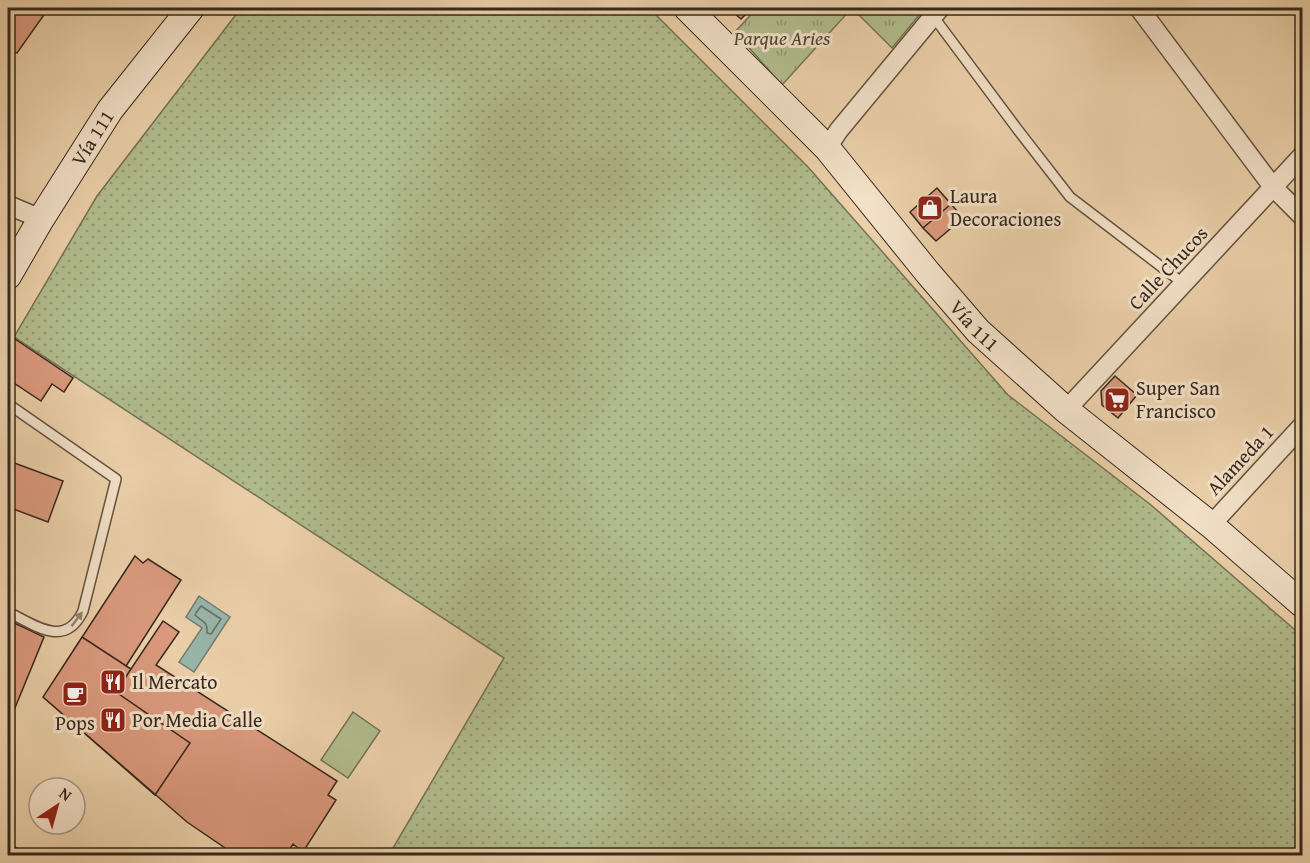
<svg xmlns="http://www.w3.org/2000/svg" width="1310" height="863" viewBox="0 0 1310 863" font-family="'Gentium Book Plus',serif">
  <defs>
    <pattern id="grass-dots" width="8" height="8" patternUnits="userSpaceOnUse" patternTransform="scale(1.5)"><rect width="8" height="8" fill="#b1bc8e"/><path d="M2 2h.1M6 6h.1" fill="none" stroke="#919973" stroke-width="1.8" stroke-linecap="round"/></pattern>
    <pattern id="park-tufts" width="24" height="20" patternUnits="userSpaceOnUse" patternTransform="scale(1.5)"><rect width="24" height="20" fill="#b1bc8e"/><path d="M3 7l-1-3M5 7V3M7 7l1-3M15 17l-1-3M17 17v-4M19 17l1-3" fill="none" stroke="#919973"/></pattern>
  </defs>
  <rect width="100%" height="100%" fill="#ebd0a9"/>
  <filter id="stains"><feTurbulence type="fractalNoise" baseFrequency=".00333" numOctaves="4"/><feColorMatrix values="0 0 0 0 .2 0 0 0 0 .09 0 0 0 0 .02 0 0 0 .5 -.17"/></filter>
  <radialGradient id="worn" r=".72"><stop offset=".6" stop-color="#630" stop-opacity="0"/><stop offset="1" stop-color="#630" stop-opacity=".3"/></radialGradient>
  <path fill="url(#grass-dots)" stroke="#747256" stroke-width="1.5" d="M241,8H649L808,167L1008,395L1151,505L1302,636V855H389L504,658L14,337L97,196Z"/>
  <path fill="url(#park-tufts)" stroke="#747256" stroke-width="1.5" d="M757,8H925L892,48L852,8L782,85L735,32Z"/>
  <path fill="#b1bc8e" stroke="#747256" stroke-width="1.5" d="M353,712L380,731L348,778L321,760Z"/>
  <path fill="#98b6ab" stroke="#717d73" stroke-width="1.5" d="M199,596L230,617L194,672L179,662L202,628L186,617Z"/>
  <g fill="none" stroke-linecap="round" stroke-linejoin="round">
    <path stroke="#676f64" stroke-width="1.5" d="M201,606L221,619L211,634L207,633C208,621 202,622 195,615L196,613Z"/>
  </g>
  <path fill="#db9a7e" stroke="#36281e" stroke-width="1.5" d="M8,8H41L46,12L17,53L8,51Z
    M728,8H752L741,19Z
    M937,188L951,204L923,228L910,212Z
    M951,204L963,218L936,241L923,228Z
    M15,339L73,378L64,392L52,384L41,401L8,379V350Z
    M1115,376L1137,395L1118,418L1102,405L1101,391Z
    M9,461L63,481L48,522L8,507V464Z
    M135,556L143,563L148,559L181,580L126,666L131,669L163,621L179,632L156,665L337,781L328,795L336,800L303,852L293,844L285,856H237L187,822L43,697Z
    M8,620L44,637L10,720L8,719Z
    M82,637L131,669L116,692L190,743L155,795L43,697Z
    M8,844L33,856H8Z"/>
  <g fill="none" stroke-linecap="round" stroke-linejoin="round">
    <g stroke="#635241" stroke-width="12">
      <path id="lane" d="M933,16L1018,130L1070,197L1184,284
        M8,404L116,479L83,611C65,649 35,625 8,612"/>
    </g>
    <g stroke="#635241" stroke-width="21">
      <path id="street" d="M1139,8L1273,187L1302,216
        M827,148L839,130L940,8
        M8,205L41,219
        M1066,410L1302,156
        M1211,525L1302,426"/>
    </g>
    <g stroke="#36281e" stroke-width="28">
      <g id="secondary">
        <path id="s1" d="M687,8L827,148L928,273L978,331L1066,410L1211,525L1302,604"/>
        <path id="s2" d="M8,276L41,219L110,110L191,8"/>
      </g>
    </g>
    <use href="#lane" stroke="#f2e0c7" stroke-width="9"/>
    <use href="#street" stroke="#f2e0c7" stroke-width="18"/>
    <use href="#secondary" stroke="#f2e0c7" stroke-width="26"/>
  </g>
  <defs><path id="oneway-solid" d="M-6-.8H1V-3.2L6.5 0L1 3.2V.8H-6Z" transform="scale(1.5)"/></defs>
  <use fill="#948472" href="#oneway-solid" transform="translate(77 619) rotate(-53)"/>
  <defs>
    <g id="shop-square" transform="scale(1.35)"><rect x="-9" y="-9" width="18" height="18" rx="4" fill="#8f2418" stroke="#f2e0c7"/><path d="M-5-2.5h2.3a2.7 3.5 0 0 1 5.4 0H5L5.5 6h-11ZM-1.5-2.5h3a1.5 2.3 0 0 0-3 0Z" fill="#fff"/></g>
    <g id="supermarket-square" transform="scale(1.35)"><rect x="-9" y="-9" width="18" height="18" rx="4" fill="#8f2418" stroke="#f2e0c7"/><path d="M-6-5.5h2.5l.6 2H6L4.5 2H-2.5L-4.4-4H-6ZM-1.5 3.2a1.3 1.3 0 1 0 .1 0ZM3 3.2a1.3 1.3 0 1 0 .1 0Z" fill="#fff"/></g>
    <g id="restaurant-square" transform="scale(1.35)"><rect x="-9" y="-9" width="18" height="18" rx="4" fill="#8f2418" stroke="#f2e0c7"/><path d="M-5-6h1v4h1v-4h1v4h1v-4h1v5L-1.5 .5V6h-2V.5L-5-1ZM5-6V6H3V1.5H1.5Q1.5-4 5-6Z" fill="#fff"/></g>
    <g id="cafe-square" transform="scale(1.35)"><rect x="-9" y="-9" width="18" height="18" rx="4" fill="#8f2418" stroke="#f2e0c7"/><path d="M-5.5-4.5H6V0H3Q3 3.5 0 3.5H-2.5Q-5.5 3.5-5.5 0ZM3-3.2v2h1.7v-2ZM-6 4.5H4V6H-6Z" fill="#fff"/></g>
  </defs>
  <g fill-rule="evenodd">
    <use href="#shop-square" x="930" y="208"/>
    <use href="#supermarket-square" x="1117" y="400"/>
    <use href="#restaurant-square" x="113" y="682"/>
    <use href="#cafe-square" x="75" y="694"/>
    <use href="#restaurant-square" x="113" y="720"/>
  </g>
  <g text-anchor="middle" stroke-width="6" stroke-linejoin="round" paint-order="stroke">
    <g font-size="20" font-style="italic" fill="#4f4634" stroke="#f2e0c7">
      <text x="782" y="45">Parque Aries</text>
    </g>
    <g font-size="20" fill="#36281e" stroke="#f2e0c7">
      <text dy="7" stroke="none"><textPath href="#s2" startOffset="162">Vía 111</textPath></text>
      <text transform="translate(1168 268) rotate(-47)" y="7">Calle Chucos</text>
      <text dy="7" stroke="none"><textPath href="#s1" startOffset="429">Vía 111</textPath></text>
      <text transform="translate(1240 460) rotate(-47)" y="7">Alameda 1</text>
    </g>
    <g font-size="20" fill="#36281e" stroke="#f2e0c7" text-anchor="start">
      <text x="950" y="203">Laura<tspan x="950" dy="23">Decoraciones</tspan></text>
      <text x="1136" y="395">Super San<tspan x="1136" dy="23">Francisco</tspan></text>
      <text x="132" y="689">Il Mercato</text>
      <text x="132" y="727">Por Media Calle</text>
      <text x="75" y="730" text-anchor="middle">Pops</text>
    </g>
  </g>
  <rect width="1310" height="863" fill="none" stroke="#ebd0a9" stroke-width="30"/>
  <rect x="9" y="9" width="1292" height="845" fill="none" stroke="#36281e" stroke-width="3"/>
  <rect x="15" y="15" width="1280" height="833" fill="none" stroke="#36281e" stroke-width="1.5"/>
  <g transform="translate(57 806) rotate(36)"><circle r="28" fill="#f2e0c7" stroke="#a79683" stroke-width="1.5"/>
  <path d="M0-4.5L10 22L0 15L-10 22Z" fill="#8f2418"/>
  <text y="-9" font-size="16" font-weight="bold" text-anchor="middle" fill="#36281e">N</text>
  </g>
  <rect width="100%" height="100%" filter="url(#stains)"/>
  <rect width="100%" height="100%" fill="url(#worn)"/>
</svg>
